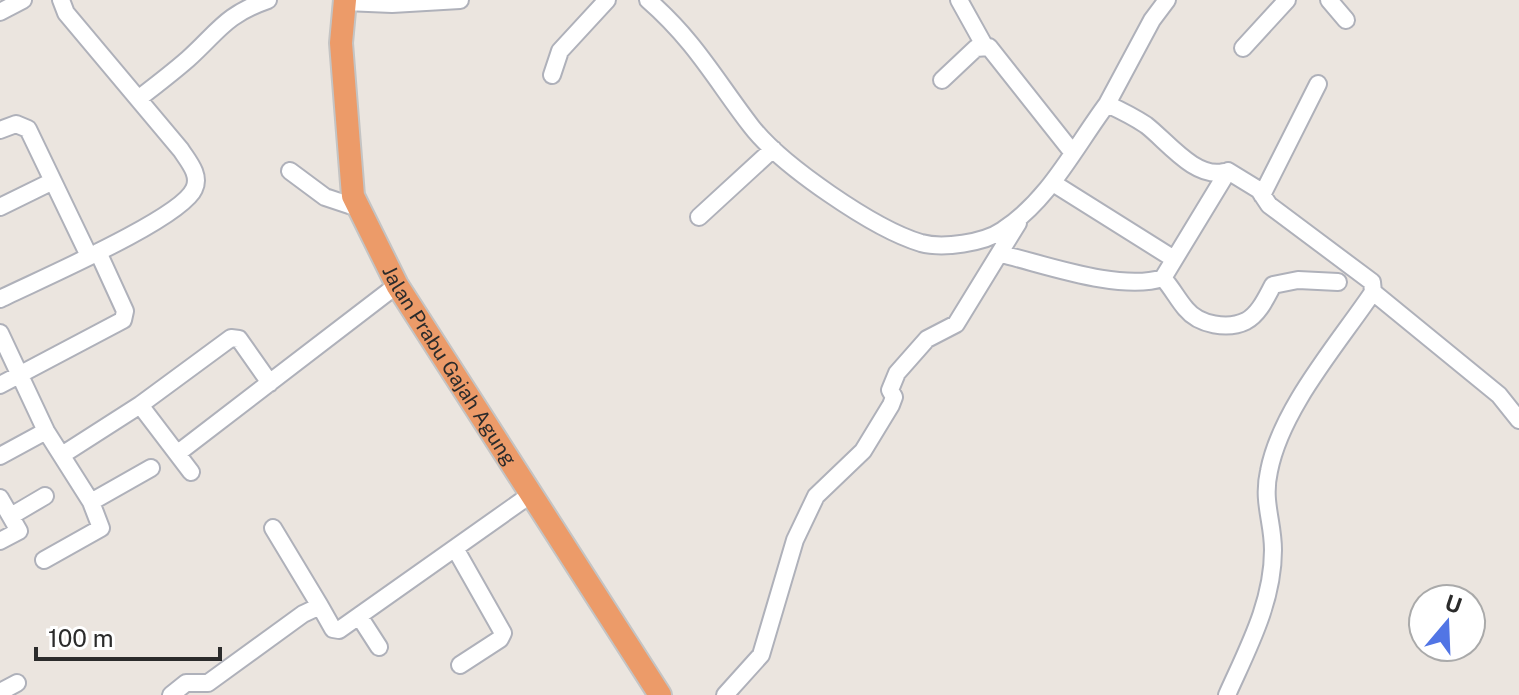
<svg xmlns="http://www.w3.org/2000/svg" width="1519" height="695" viewBox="0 0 1519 695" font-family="'Public Sans',sans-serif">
  <rect width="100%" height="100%" fill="#ebe5df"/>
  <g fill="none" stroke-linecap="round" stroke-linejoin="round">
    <g stroke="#afb1ba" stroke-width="20">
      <path id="minor" d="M648,0C695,41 715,79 751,126C781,165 874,229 921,243C943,249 984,243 1003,230C1049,200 1075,147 1107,104C1120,110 1134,117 1146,125C1167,141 1195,179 1224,172
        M959,0L984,45
        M1329,0L1346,20
        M345,2L392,4L460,0
        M0,12L23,0
        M1243,48L1287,0
        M552,75L560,51L607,0
        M942,80L976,48L989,47L1073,153
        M138,99C155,86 172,73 188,59C219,31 225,15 268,0
        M1107,104L1152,20L1167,0
        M0,130L16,124L28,129L89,256
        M290,171L325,197L358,208
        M1053,183L1174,259
        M1262,195L1318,84
        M0,207L53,181
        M699,217L773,149
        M1001,254C1044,264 1120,292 1163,278L1228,171L1259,190L1269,205L1372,282L1373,292L1499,395L1519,420
        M1163,278C1172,288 1178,300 1186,309C1199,325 1228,330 1246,321C1259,314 1266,298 1273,285L1298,280L1338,282
        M0,299C36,281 181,219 194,189C201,175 188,161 181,150L66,13L61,0
        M0,333L46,431L91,502L101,528L44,560
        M0,385L123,320L125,311L98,252
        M178,453L397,285
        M62,455L140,405
        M0,456L46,431
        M191,472L140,405L231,338L239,339L270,383
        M0,498L19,531L0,541
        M91,502L151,468
        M11,516L45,496
        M273,528L320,606
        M456,550L503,633L500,639L460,665
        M359,616L379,647
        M0,692L17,683
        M171,695L186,683H208L303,614L320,606L333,629L339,630L530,495
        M725,695L761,655L795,540L816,496L863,451L891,405L894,397L890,390L897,373L927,339L956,324L1018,223
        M1227,695C1248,648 1273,602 1273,550C1273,521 1262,502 1269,471C1281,409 1337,345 1373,292"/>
    </g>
    <g stroke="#c4c4c4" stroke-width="26">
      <g id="highway">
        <path id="s1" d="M345,0L341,43L353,196L397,285L660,695"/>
      </g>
    </g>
    <use href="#minor" stroke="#fff" stroke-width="16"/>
    <use href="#highway" stroke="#ec9b69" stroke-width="22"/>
  </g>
  <g text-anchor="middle" stroke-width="7" stroke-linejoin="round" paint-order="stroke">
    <g font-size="20" fill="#2b2b2b" stroke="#fff">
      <text dy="7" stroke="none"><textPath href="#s1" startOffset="392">Jalan Prabu Gajah Agung</textPath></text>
    </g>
  </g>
  <g transform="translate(1447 623) rotate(19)"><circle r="38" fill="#ffffff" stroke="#aaaaaa" stroke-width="2"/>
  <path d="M0-6L14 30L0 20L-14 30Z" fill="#5175e5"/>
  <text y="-12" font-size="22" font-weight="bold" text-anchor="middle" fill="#2b2b2b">U</text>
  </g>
  <path d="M36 647v12h184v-12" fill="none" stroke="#2b2b2b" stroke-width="4"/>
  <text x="48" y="647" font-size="24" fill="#2b2b2b" stroke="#ffffff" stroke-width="6" paint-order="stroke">100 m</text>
</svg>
